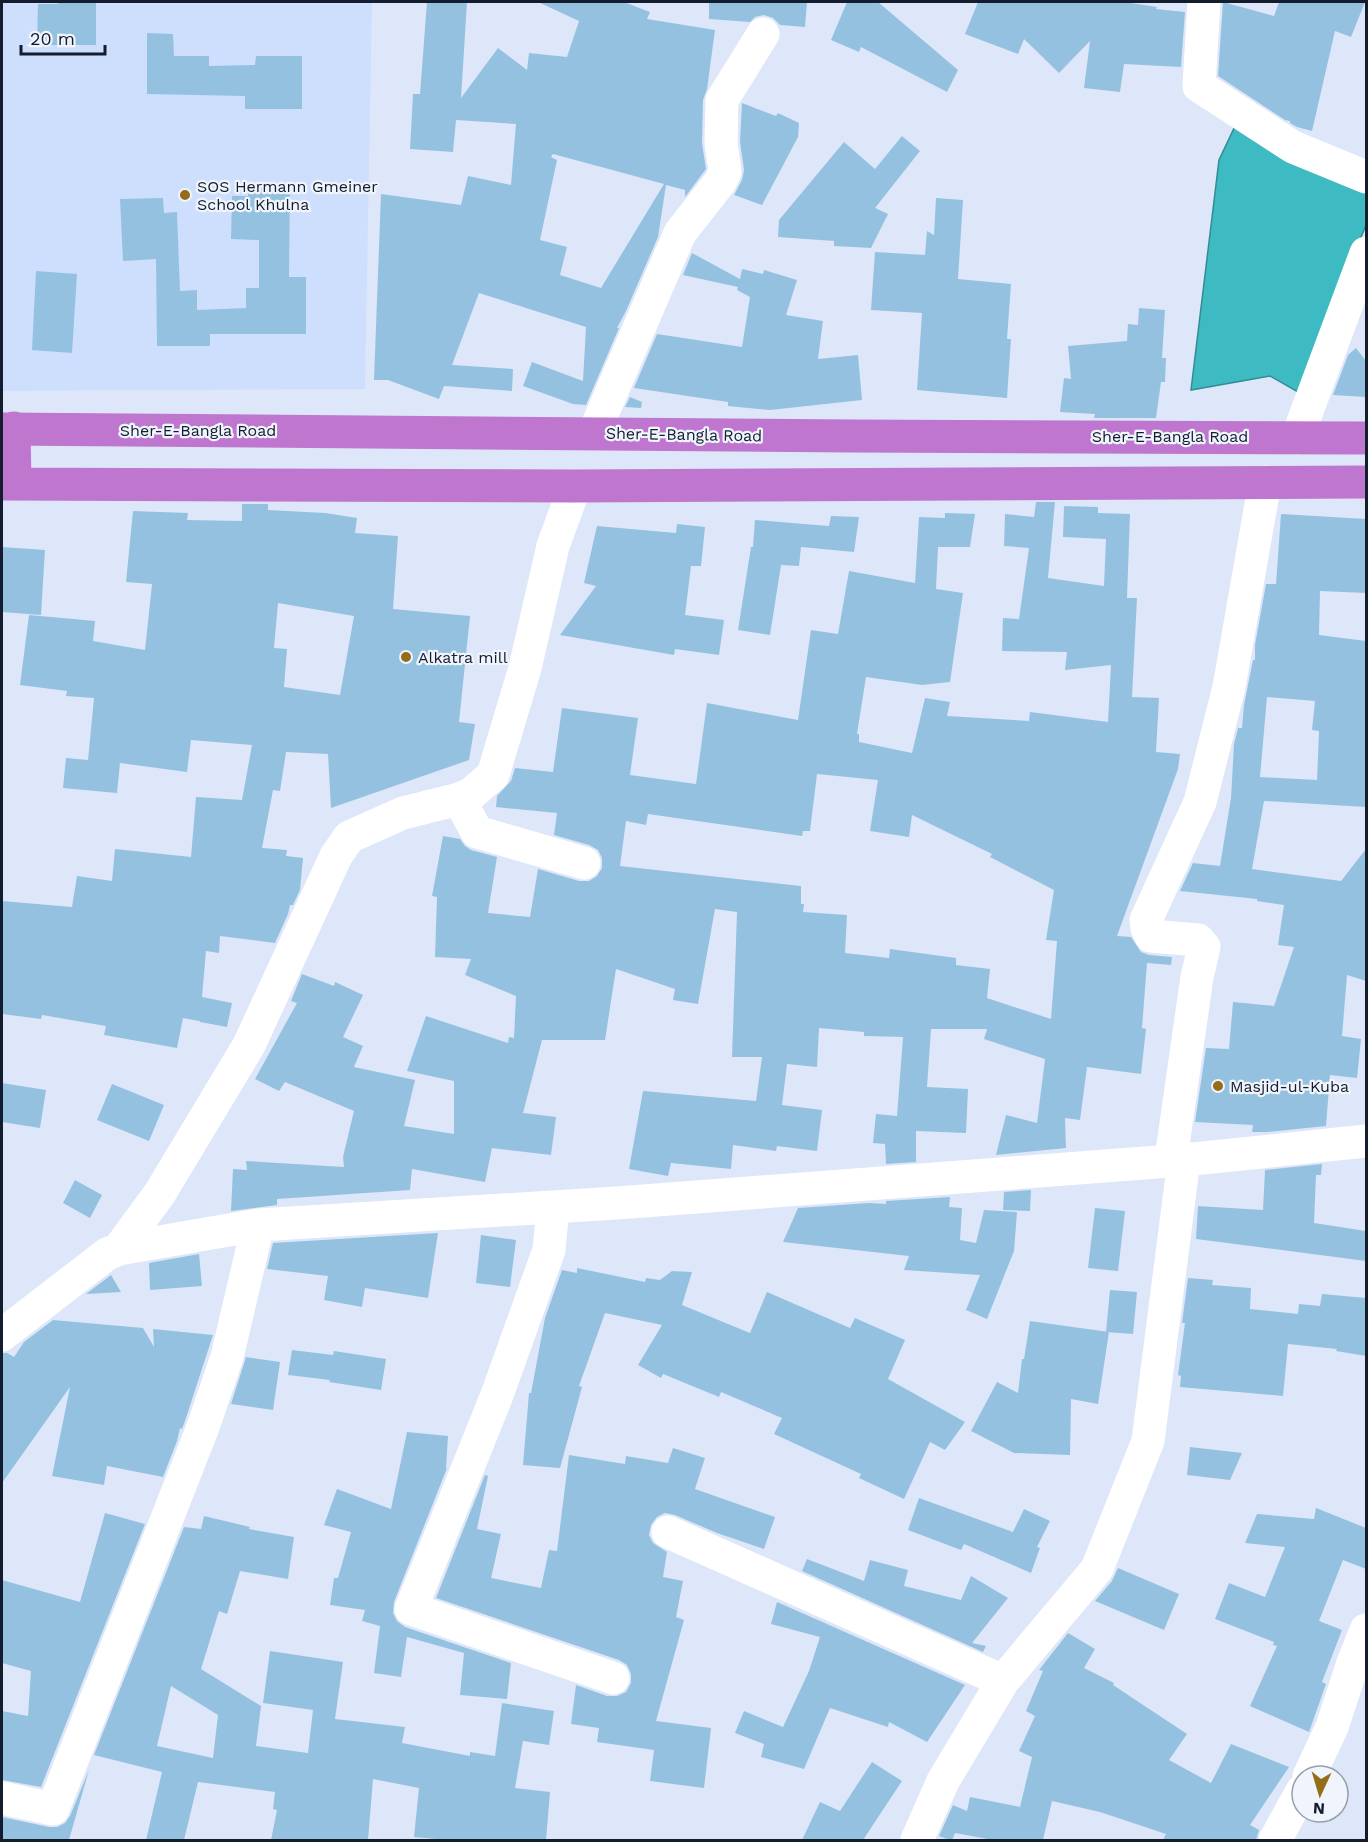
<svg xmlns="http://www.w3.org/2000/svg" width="1368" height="1842" viewBox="0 0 1368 1842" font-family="'Work Sans',sans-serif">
  <rect width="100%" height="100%" fill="#dde7f9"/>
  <path fill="#cddffd" d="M2,2H372L365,389L2,391Z"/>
  <path fill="#3ebbc2" stroke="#318c95" stroke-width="1.5" d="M1236,124L1366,184V225L1298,392L1270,376L1191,390L1219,160Z"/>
  <path fill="#95c1e1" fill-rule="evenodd" d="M58,2H96V45H37L38,4H58Z
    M427,2H467L461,98L498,48L527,70L529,53L567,57L579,21L538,2H624L650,12L647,19L715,30L707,89L703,100L702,143L706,169L685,197V190L666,185L658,237L626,311L617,328H619L586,405L573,404L523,386L532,362L583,381L586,327L479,293L452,365L513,369L512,391L444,386L439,399L388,380H374L381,194L461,205L468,176L511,185L516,124L456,120L453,152L410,149L413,94H420ZM553,154L664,184L601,288L560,275L567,247L540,240L557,160L551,157Z
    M709,2H807L805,27L780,25L773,18L764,15L755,17L750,22L709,19Z
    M847,2H878L958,70L947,92L861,47L859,52L831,40Z
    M978,2H1131V3L1157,7L1156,9L1185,12L1181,67L1124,64L1120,92L1084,88L1090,41L1059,73L1024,39L1018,54L965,34Z
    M1223,2L1274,16L1279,2H1365L1351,37L1335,31L1312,131L1297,127L1290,123V121L1285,120L1218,76Z
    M147,33L173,34L174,56H209V66L255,65L256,56H302V109H245V96L147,94Z
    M742,103L776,116L778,113L799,123L798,137L762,205L734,195L742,180L744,170L740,142Z
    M902,136L920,151L875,208L888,214L871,248L834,246V241L778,237L779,220L844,142L875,169Z
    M248,183L290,184L289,277H306V334H210V346H157L156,259L123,261L120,199L163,198L164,213L177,212L180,291L197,290V310L246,308V288H259V240L231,239L232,196H248Z
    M936,198L963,200L958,279L1011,284L1007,339H1011L1007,398L917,390L922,313L871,310L875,252L925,255L927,231L934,235Z
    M692,253L740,279L742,269L763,274L764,270L797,280L786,315L823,321L818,359L858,355L862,400L770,410L728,406V402L634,388L657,334L742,347L750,297L737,290L738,287L683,275Z
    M36,271L77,274L72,353L32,350Z
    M1139,308L1165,310L1162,358H1166L1165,382H1161L1156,418H1094L1095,414L1060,412L1064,378L1071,379L1068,346L1127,341L1128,324L1138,325Z
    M1356,348L1366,361V397L1333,395L1348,355Z
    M630,397L642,402L641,408L625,407Z
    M1036,502H1055L1048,578L1104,586L1106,539L1063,537L1064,506L1098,507V513L1130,514L1127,598H1137L1132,697L1159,698L1156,752L1180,754L1178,769L1117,936L1131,937L1141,952L1149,955L1172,957L1171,965L1147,963L1142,1028L1146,1029L1141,1074L1087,1067L1080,1120L1065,1118L1066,1148L996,1155L1006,1115L1037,1123L1045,1059L984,1039L987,1029H931L927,1087L968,1089L966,1133L916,1131V1162L886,1164L885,1144L873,1143L876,1114L897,1116L903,1037L864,1036V1032L819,1028L817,1067L787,1064L782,1105L822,1110L817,1151L777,1146L776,1151L733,1145L731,1169L671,1163L668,1176L629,1169L643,1091L756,1101L762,1057H732L737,912L715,909L698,1004L673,1000L675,989L616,969L605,1040H542L523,1113L556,1117L551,1155L492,1148L485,1182L412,1169L410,1190L277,1199V1205L231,1211L233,1169L247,1170L246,1161L344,1167L343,1157L354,1111L285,1082L279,1091L255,1079L297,1003L291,1001L302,974L334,986L335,982L363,995L343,1037L363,1046L354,1067L415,1080L404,1126L454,1134V1081L407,1071L426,1016L508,1043L509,1037L514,1038L516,996L465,975L471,959L435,957L437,897L432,896L443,836L460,839L465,846L471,850L497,857L488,913L530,917L538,869L579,881H589L597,876L602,868V858L598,850L589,845L554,835L557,813L496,807L497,796L511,781L515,768L553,772L562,708L638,718L630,775L696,784L707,703L798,720L811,630L838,634L849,571L915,583L919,517L945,518V513L975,514L970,547H938L936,589L963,593L950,682L922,685L866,677L857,734H859V742L912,753L925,698L950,702L947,716L1029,721L1030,712L1108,722L1111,665L1065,670L1067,652L1002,651L1003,618L1019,619L1029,548L1004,546L1005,514L1034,517ZM817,774L878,780L870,831L909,837L912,815L992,854L990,857L1054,890L1046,940L1057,941L1051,1019L987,998L990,969L956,965V958L890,949L889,958L845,953L847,915L803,912L804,904H801V886L620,866L626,821L646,825L648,814L802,836L803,831H810Z
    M242,504H268V510L325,513L357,518L355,533L398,536L393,609L470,616L459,722L475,724L469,760L331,808L328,754L286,752L280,791L273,790L262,848L287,850L286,856L303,858L300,890L293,905H290L288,914L275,943L220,936L219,953L206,951L202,997L232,1003L227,1027L200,1022L199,1020V1021L183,1018L177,1048L104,1035L106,1026L42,1015L41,1019L2,1014V901L72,907L77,876L112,881L115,849L191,857L196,797L242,800L252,745L191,740L187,772L120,763L117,793L63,788L66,758L88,760L94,698L66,696L67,691L20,685L29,615L95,621L93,641L145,650L152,584L126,582L133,511L188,513L187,520L242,521ZM278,603L354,616L340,695L284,687L287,649L274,648Z
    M1281,514L1366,519V593L1320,591L1319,635L1366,641V807L1264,801L1252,869L1341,881L1366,849V981L1347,975L1342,1036L1361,1039L1357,1078L1330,1075L1326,1126L1267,1132H1252L1253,1125L1195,1122L1206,1048L1229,1049L1233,1002L1274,1006L1294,947L1278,945L1284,905L1257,901V899L1180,891L1193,863L1220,866L1231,798L1234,744L1238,728H1242L1244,705L1253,660H1255V645L1266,584H1276ZM1267,697L1315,701L1312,730L1319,731L1317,780L1260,777Z
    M831,516L859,517L854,552L801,547L799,566L781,565L770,635L738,630L751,547H753L755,520L829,526Z
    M677,524L705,527L701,566H691L685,615L724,620L719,655L675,649L674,655L560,635L596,586L584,583L597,526L676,533Z
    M2,547L45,550L41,615L2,612Z
    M2,1083L46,1090L40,1128L2,1122Z
    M112,1084L164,1105L149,1141L97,1120Z
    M1322,1164L1321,1175H1316L1314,1223L1366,1231V1261L1196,1239L1198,1206L1263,1210L1265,1170Z
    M75,1180L102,1195L90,1218L63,1203Z
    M1031,1190L1030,1211L1003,1210L1004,1192Z
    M950,1197L949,1207L962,1208L960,1240L976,1243L984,1210L1017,1212L1014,1251L987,1319L966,1310L980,1275L904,1270L909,1256L783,1242L798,1208L869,1203L886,1204V1201Z
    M1095,1208L1125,1211L1118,1271L1088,1268Z
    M438,1233L428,1298L365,1288L362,1307L324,1300L328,1276L267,1269L273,1243Z
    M481,1235L516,1240L510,1287L476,1283Z
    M199,1254L202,1286L150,1290L149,1263Z
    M577,1268L645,1282L646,1278L660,1280L672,1271L692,1272L682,1305L750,1333L767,1292L850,1328L855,1318L905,1340L888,1379L965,1422L945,1450L930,1442L904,1499L859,1478L861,1474L774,1434L782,1418L721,1392L719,1397L663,1374L661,1378L638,1365L662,1325L605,1313L579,1386L582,1387L560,1468L523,1465L529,1393H531L545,1318L562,1270L577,1273Z
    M111,1275L121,1292L86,1294Z
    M1188,1278L1213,1280L1212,1285L1251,1288L1250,1309L1298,1314L1299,1304L1320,1306L1322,1294L1366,1298V1356L1336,1351L1337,1349L1288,1344L1283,1396L1180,1387L1181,1376L1178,1375L1185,1323H1182Z
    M1110,1290L1137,1292L1133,1334L1106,1332Z
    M53,1320L143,1328L154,1347L153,1329L213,1335L185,1421L182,1429L180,1428L177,1441L163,1477L107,1466L104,1485L52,1476L70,1387L2,1483V1353H7L14,1357L24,1342Z
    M1030,1321L1109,1332L1098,1404L1071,1399L1070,1455L1014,1453L971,1431L997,1382L1018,1393L1022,1359H1024Z
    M292,1350L333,1355L334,1351L386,1359L381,1390L329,1382L330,1380L288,1375Z
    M246,1357L280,1362L273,1410L231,1404Z
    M407,1432L448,1436L446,1468H447L394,1602L393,1613L397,1621L405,1627L511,1663L507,1699L460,1695L464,1653L407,1637L401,1677L374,1673L380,1626L362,1621L365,1610L330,1605L334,1578H338L351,1532L324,1525L337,1489L391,1509Z
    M1190,1447L1242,1453L1230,1480L1187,1475Z
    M673,1448L705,1458L695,1489L775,1517L764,1549L717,1533L675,1515L665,1513L657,1517L651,1525L649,1535L653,1543L667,1552L663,1577L683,1581L676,1617L684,1620L656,1721L711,1728L704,1788L650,1781L654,1750L597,1742L599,1728L571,1724L576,1685L607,1696H617L626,1692L631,1683V1674L627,1665L619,1660L436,1598L485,1475L488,1476L477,1529L501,1534L491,1578L541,1588L549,1550L557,1551L569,1455L625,1464L626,1456L668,1463Z
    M919,1498L1013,1532L1024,1509L1050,1521L1037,1547L1040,1548L1031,1573L964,1544L961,1550L908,1530Z
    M1316,1508L1366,1528V1569L1343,1560L1319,1621L1342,1630L1322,1682L1326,1684L1309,1732L1250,1706L1277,1646L1273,1645L1274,1642L1215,1619L1229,1583L1265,1597L1285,1547L1245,1543L1257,1514L1314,1519Z
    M105,1513L145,1524L41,1787L2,1780V1711L28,1716L31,1671L2,1663V1580L80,1602Z
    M204,1516L250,1527L249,1529L294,1537L288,1579L240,1571L227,1614L219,1611L201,1669L261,1706L256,1746L308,1753L313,1710L263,1703L270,1651L343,1662L335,1719L405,1727L402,1743L470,1756V1752L495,1756L502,1703L554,1711L549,1745L523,1741L515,1788L550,1792L546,1840H446L414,1837L419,1788L373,1779L368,1840H271L277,1810L273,1809L275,1792L198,1782L184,1840H146L162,1772L94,1755L184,1527L201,1529ZM171,1686L218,1715L213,1758L157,1746Z
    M807,1559L864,1581L870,1560L908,1570L904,1586L961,1600L971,1576L1008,1598L972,1643L986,1646L983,1652L802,1571Z
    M1118,1568L1179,1594L1164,1630L1095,1601L1112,1581Z
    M777,1602L965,1685L927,1742L889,1722L888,1727L830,1708L804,1769L761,1757L764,1744L735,1733L744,1711L783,1727L809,1671L820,1637L771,1624Z
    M1068,1633L1095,1649L1084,1668L1114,1683L1113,1685L1187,1734L1169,1760L1211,1783L1231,1744L1289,1767L1250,1825L1259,1830L1256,1840H1163L1166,1834L1100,1812L1052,1801L1043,1840H993L955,1833L952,1840H950L939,1836L953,1805L967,1811L970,1797L1020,1807L1032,1757L1019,1751L1035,1716L1026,1711L1043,1671L1039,1670Z
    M872,1762L902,1781L863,1840H802L820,1802L840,1811Z
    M89,1770L69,1840H2V1817L49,1827H57L65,1823L70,1816Z"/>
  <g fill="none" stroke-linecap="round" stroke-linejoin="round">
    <path stroke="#fff" stroke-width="33" d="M1204,2L1199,86L1293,147L1366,177
      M594,433L680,233L720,182L725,172L721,143L722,100L763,34
      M1297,438L1366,253
      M459,799L477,832L584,863
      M1171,1159L1197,977L1204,947L1198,940L1151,936L1147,928L1146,920L1200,802L1229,687L1265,482
      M553,1207L549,1250L497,1395L411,1609L613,1678
      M119,1249L160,1193L249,1045L336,856L349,837L403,813L459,799L471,794L493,775L525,668L553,546L575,486
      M2,1335L107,1254L119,1249L258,1225L617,1203L1184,1160L1366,1141
      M668,1532L1003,1681
      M1309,1776L1332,1727L1353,1663L1366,1630
      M2,1798L53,1809L203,1427L227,1357L258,1225
      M917,1840L943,1781L1003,1681L1097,1569L1148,1441L1184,1160
      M1275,1840L1302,1791"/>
    <path stroke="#bf76ce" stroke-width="33" d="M14,428L15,484
      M2,429L853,436L1366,438
      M2,484L575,486L1366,482"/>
  </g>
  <g fill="#956c17" stroke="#eff4fd" stroke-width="2">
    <circle cx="185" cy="195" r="6"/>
    <circle cx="406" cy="657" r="6"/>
    <circle cx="1218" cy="1086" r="6"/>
  </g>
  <g text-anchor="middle" stroke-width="4.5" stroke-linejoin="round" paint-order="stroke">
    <g font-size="16" fill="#141d2d" stroke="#eff4fd" text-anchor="start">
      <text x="197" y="192">SOS Hermann Gmeiner<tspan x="197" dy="18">School Khulna</tspan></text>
      <text x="418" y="663">Alkatra mill</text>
      <text x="1230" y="1092">Masjid-ul-Kuba</text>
    </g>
    <g font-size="16" fill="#141d2d" stroke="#eff4fd">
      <text x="198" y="436">Sher-E-Bangla Road</text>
      <text transform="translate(684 434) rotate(1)" y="6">Sher-E-Bangla Road</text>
      <text x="1170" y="442">Sher-E-Bangla Road</text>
    </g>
  </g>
  <rect width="1368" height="1842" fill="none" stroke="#141d2d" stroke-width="6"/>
  <g transform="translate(1320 1794) rotate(184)"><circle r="28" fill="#eff4fd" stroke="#979eaa" stroke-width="1.5"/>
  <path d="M0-4.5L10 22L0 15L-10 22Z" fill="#956c17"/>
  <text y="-9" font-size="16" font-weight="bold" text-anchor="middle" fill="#141d2d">N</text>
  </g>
  <path d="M21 45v9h84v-9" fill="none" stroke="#141d2d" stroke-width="3"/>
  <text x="30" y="45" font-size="18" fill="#141d2d" stroke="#eff4fd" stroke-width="4.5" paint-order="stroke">20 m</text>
</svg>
